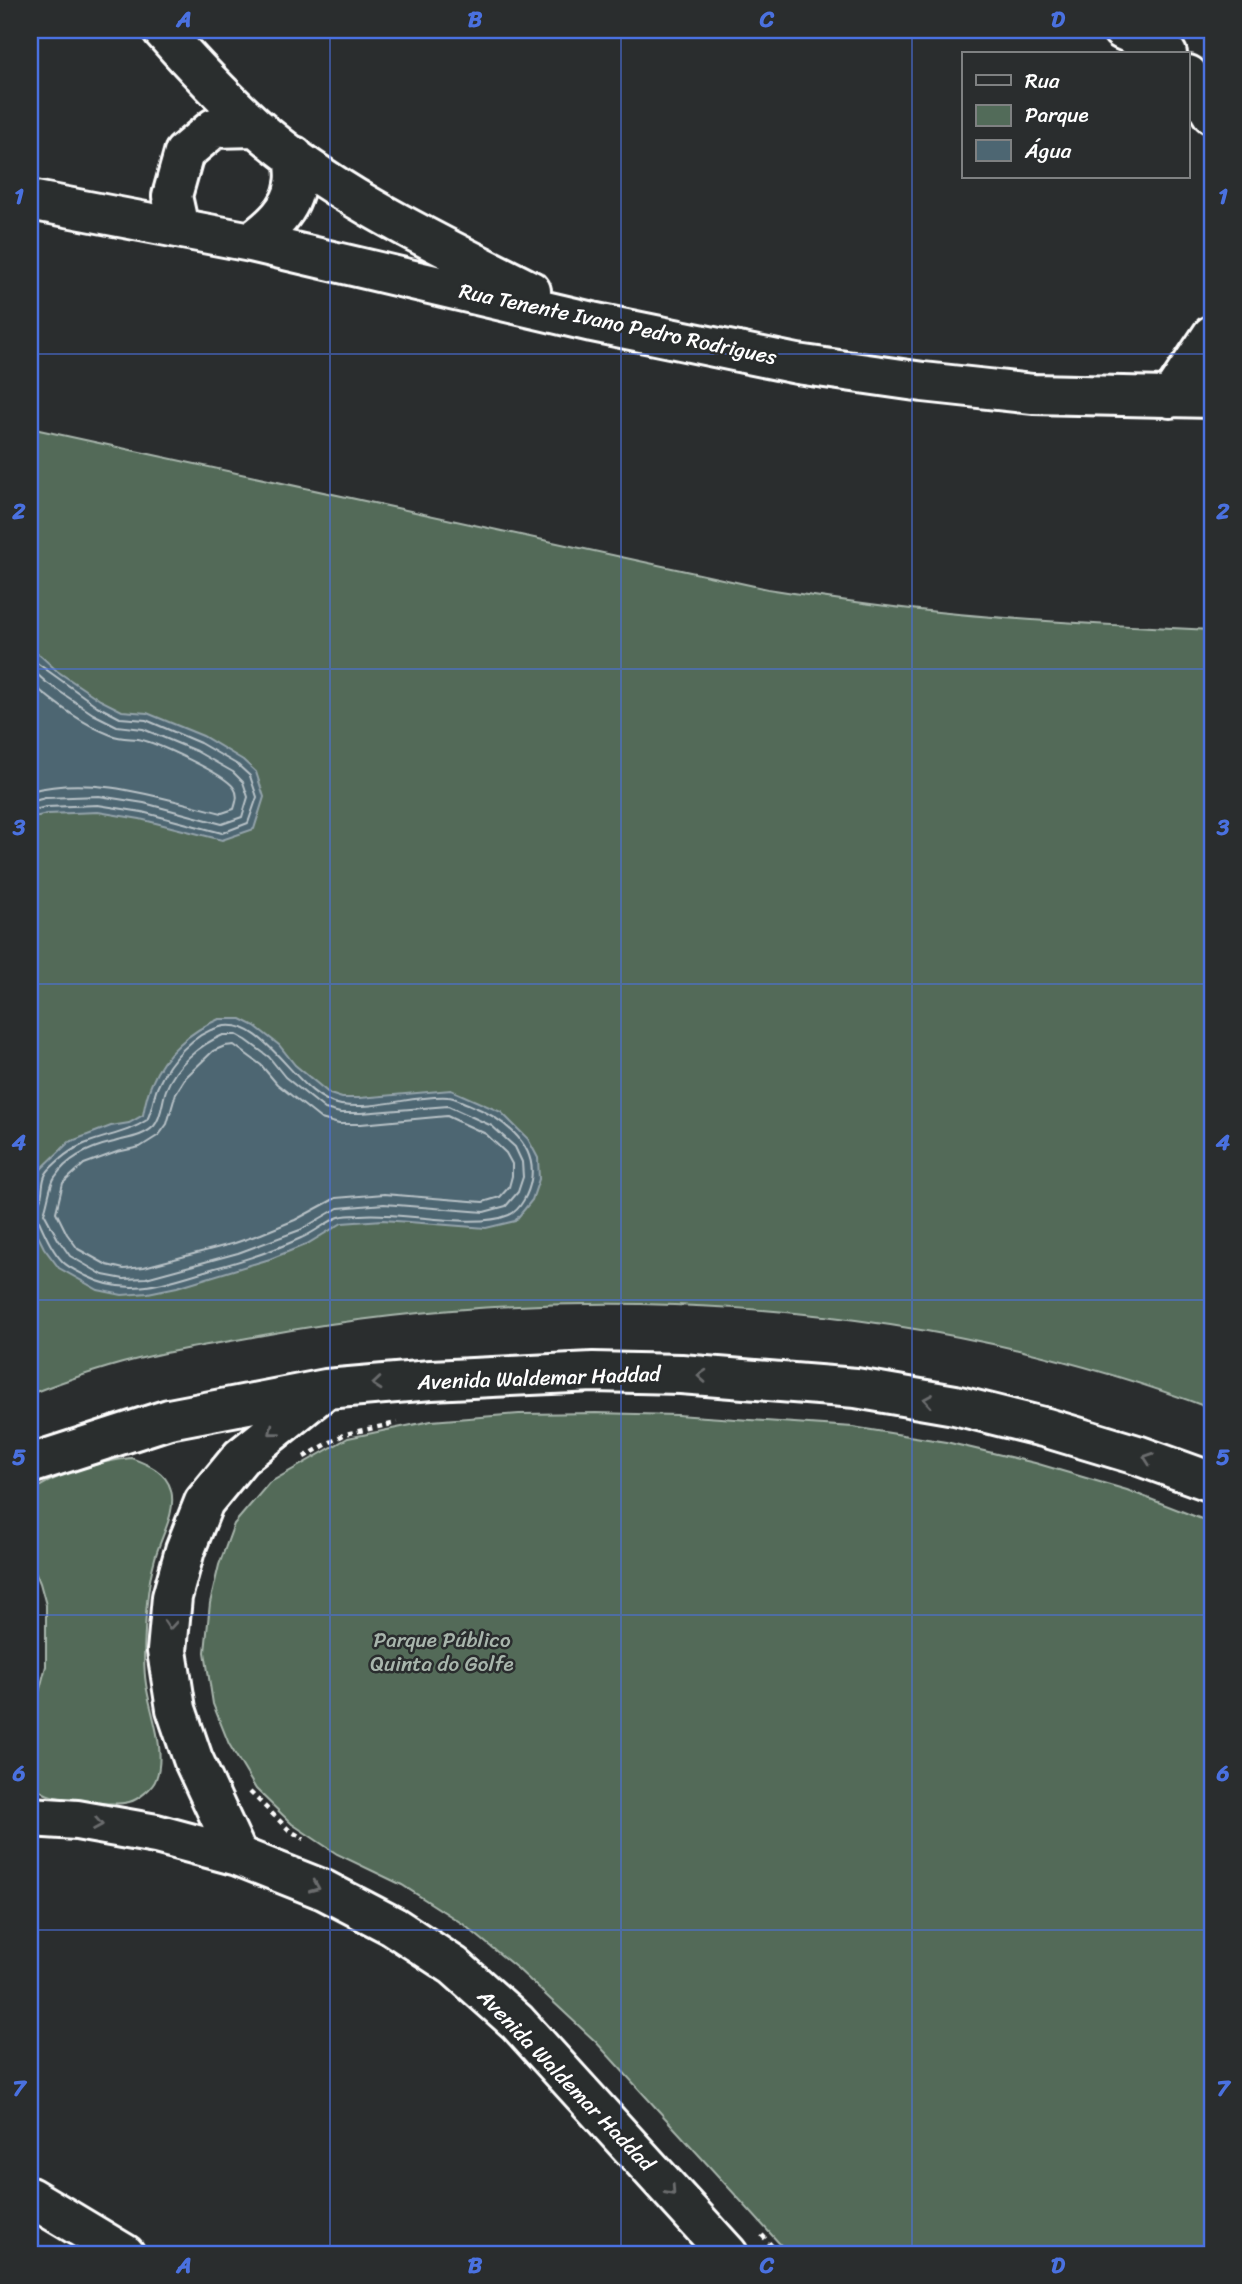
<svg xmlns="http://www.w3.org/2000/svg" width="1242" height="2284" viewBox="0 0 1242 2284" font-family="Sriracha,sans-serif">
  <rect width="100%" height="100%" fill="#2a2d2e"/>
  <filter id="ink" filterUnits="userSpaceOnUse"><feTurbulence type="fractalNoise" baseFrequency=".0143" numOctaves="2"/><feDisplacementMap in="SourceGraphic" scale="14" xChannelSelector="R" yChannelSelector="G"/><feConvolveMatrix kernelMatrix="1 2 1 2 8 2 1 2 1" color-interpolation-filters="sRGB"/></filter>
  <g filter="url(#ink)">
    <path fill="#526b59" stroke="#a8b5ac" stroke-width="2" d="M30,428L768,589C831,599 894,608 958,614C1042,622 1127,626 1212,630V1409C913,1296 572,1278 258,1336C222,1343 186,1348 151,1356C110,1365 69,1379 30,1394Z
      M596,1413L677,1415L853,1427L946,1442L1035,1463L1127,1490L1212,1523V2254H789L596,2042L518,1969L463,1924L402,1885L337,1854L292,1824L256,1789L229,1744L213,1704L205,1652L210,1603L219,1565L234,1524L269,1483L348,1438L431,1421L519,1414Z
      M131,1458C147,1464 166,1471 171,1490C177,1514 159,1539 154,1562C148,1584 146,1608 145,1631C144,1649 143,1666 146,1684C150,1713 167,1750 156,1779C153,1788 138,1800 129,1802C112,1806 59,1801 44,1793C38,1789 33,1782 30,1777V1726L46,1666V1605L40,1583L30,1559V1494C48,1476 105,1460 131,1458Z"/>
    <path fill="#4d6672" stroke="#94a3aa" stroke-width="2" d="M30,651L40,655L57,671L100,700L122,711L147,713L203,736L243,760L256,772L264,797L254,829L222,840L140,819L98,812L47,814L30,818Z
      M219,1019H241L255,1026L279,1045L295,1065L330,1094L342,1098H360L451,1090L501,1112L528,1139L538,1158L539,1179L532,1200L515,1221L486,1228L383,1220L342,1223L307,1244L270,1259L177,1287L148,1293L122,1295L98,1290L59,1268L44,1248L34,1228L30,1217V1209L38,1172L69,1142L111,1126L129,1123L143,1115C145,1104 147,1093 152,1083C164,1053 191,1031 219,1019Z"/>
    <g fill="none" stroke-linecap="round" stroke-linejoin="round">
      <path stroke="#b8c2c7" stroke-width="2" d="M30,658L97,706L120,718L146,720L200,743L238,765L250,776L257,797L248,823L222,833L142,812L98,805L46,807L30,811
        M30,668L47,683L93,714L117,726L143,729L196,751L233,772L243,782L248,797L242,817L222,824L144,803L99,796L45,798L30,802
        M30,682C53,702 82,724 111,735C120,739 129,738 138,739C155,742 225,774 234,788C239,795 236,802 234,809L222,813C160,798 94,774 30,791
        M223,1035H237L246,1040L269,1057L285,1077L325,1109L340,1113H361L448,1106L492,1126L515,1147L522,1162L523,1177L518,1192L506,1206L484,1212L384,1204L338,1208L300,1230L238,1253L146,1278L124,1279L103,1275L70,1256L58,1239L44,1213C48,1203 50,1183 55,1177C68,1157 92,1147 114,1142C128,1138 143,1137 154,1126C162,1117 162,1101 166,1090C176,1065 199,1045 223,1035Z
        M234,1045L261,1065L277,1084L321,1119L339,1124H361L447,1116L486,1134L506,1153L512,1164V1176L509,1187L500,1197L483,1202L384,1194L336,1198L295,1220L261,1234L235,1243L144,1267L124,1269L107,1265L78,1249L67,1234L56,1212L63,1183L84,1164L117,1152L140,1147L159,1135L167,1124L176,1093L186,1077L213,1051L225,1046Z
        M30,1206C46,1205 40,1187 45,1176C47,1170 55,1164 59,1160C88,1134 119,1139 147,1120C153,1109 153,1095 159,1084C169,1061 194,1033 220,1027C268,1015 295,1098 341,1105C377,1110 413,1095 448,1097C454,1097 462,1102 468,1104C498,1116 538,1142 531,1180C529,1192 521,1210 509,1215C474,1230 402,1211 360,1215C353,1215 345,1215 339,1217C326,1222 314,1233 301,1238C273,1251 245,1260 215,1268C170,1281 131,1299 86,1276C79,1272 69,1268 63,1262C52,1251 45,1234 39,1221L30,1217"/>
      <g stroke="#fff" stroke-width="44">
        <path id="minor" d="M162,30C191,63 222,96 255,126C334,196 438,244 531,291
          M1122,30L1160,47L1167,54
          M1188,75L1212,114
          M30,200L251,242L592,322L797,364L923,382L1033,394L1212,398
          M179,228L172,196L184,153L214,128L256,127
          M251,242C270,228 292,210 295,184C297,175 295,165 294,156
          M1170,398L1212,335
          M30,2197L125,2254"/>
      </g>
      <g stroke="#fff" stroke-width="44">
        <path id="major" d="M30,1464L169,1419L326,1389L431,1380L593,1372L681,1374L856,1388L955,1405L1047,1428L1137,1455L1212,1482
          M30,1817L77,1820L156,1834L238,1856L324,1890L393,1926L454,1966L517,2022L728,2254
          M238,1856L193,1759L176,1709L167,1651L172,1597L185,1550L204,1502L241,1457L322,1392"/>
      </g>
      <path stroke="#fff" stroke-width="4.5" stroke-dasharray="5 5" stroke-linecap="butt" d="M304,1457L345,1434L397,1423
        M250,1792L289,1830L304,1839
        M762,2235L779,2254"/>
      <use href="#minor" stroke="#2a2d2e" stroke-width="38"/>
      <use href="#major" stroke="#2a2d2e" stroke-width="38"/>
    </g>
    <defs><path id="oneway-chevron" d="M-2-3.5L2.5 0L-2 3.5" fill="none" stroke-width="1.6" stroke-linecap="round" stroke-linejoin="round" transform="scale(1.75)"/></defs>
    <g stroke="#6a6c6d">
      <use href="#oneway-chevron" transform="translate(702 1376) rotate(-176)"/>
      <use href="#oneway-chevron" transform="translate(377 1384) rotate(175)"/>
      <use href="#oneway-chevron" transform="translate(928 1400) rotate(-170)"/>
      <use href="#oneway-chevron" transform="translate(273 1431) rotate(141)"/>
      <use href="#oneway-chevron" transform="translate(1148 1458) rotate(-161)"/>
      <use href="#oneway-chevron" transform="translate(170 1625) rotate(95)"/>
      <use href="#oneway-chevron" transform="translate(98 1824) rotate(10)"/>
      <use href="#oneway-chevron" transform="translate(315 1887) rotate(23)"/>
      <use href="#oneway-chevron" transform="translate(671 2191) rotate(48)"/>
    </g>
  </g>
  <path fill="none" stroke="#4a71e0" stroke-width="2" stroke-opacity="0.55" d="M330,30V2254M621,30V2254M912,30V2254M30,354H1212M30,669H1212M30,984H1212M30,1300H1212M30,1615H1212M30,1930H1212"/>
  <g text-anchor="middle" stroke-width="5" stroke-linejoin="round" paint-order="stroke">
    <g font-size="21" fill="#fff" stroke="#2a2d2e">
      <text transform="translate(618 324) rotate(12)" y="7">Rua Tenente Ivano Pedro Rodrigues</text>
      <text transform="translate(539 1378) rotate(-2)" y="7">Avenida Waldemar Haddad</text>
      <text transform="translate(566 2080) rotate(46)" y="7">Avenida Waldemar Haddad</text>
    </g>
    <g font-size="21" fill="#a8b5ac" stroke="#2a2d2e">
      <text x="442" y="1647">Parque Público<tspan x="442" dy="24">Quinta do Golfe</tspan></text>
    </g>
  </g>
  <rect width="1242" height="2284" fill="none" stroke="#2a2d2e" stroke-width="77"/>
  <rect x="962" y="52" width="228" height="126" fill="#2a2d2e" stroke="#7f8182" stroke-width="2"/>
  <rect x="976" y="75" width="35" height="10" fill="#2a2d2e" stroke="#7f8182" stroke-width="2"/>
  <text x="1025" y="88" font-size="21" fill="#ffffff">Rua</text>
  <rect x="976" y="105" width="35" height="21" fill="#526b59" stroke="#7f8182" stroke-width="2"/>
  <text x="1025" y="122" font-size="21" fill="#ffffff">Parque</text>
  <rect x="976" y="140" width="35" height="21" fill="#4d6672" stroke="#7f8182" stroke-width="2"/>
  <text x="1025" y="158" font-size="21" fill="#ffffff">Água</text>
  <rect x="38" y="38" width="1166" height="2208" fill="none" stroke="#4a71e0" stroke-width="2.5"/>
  <g font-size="23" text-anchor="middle" font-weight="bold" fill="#4a71e0">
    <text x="184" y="27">A</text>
    <text x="475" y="27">B</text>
    <text x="767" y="27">C</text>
    <text x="1058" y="27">D</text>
    <text x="19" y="204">1</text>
    <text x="1223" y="204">1</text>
    <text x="19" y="519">2</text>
    <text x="1223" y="519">2</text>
    <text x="19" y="835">3</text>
    <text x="1223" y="835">3</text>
    <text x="19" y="1150">4</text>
    <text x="1223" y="1150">4</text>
    <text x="19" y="1465">5</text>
    <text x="1223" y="1465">5</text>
    <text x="19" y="1781">6</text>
    <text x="1223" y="1781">6</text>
    <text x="19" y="2096">7</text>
    <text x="1223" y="2096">7</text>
    <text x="184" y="2273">A</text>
    <text x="475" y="2273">B</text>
    <text x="767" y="2273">C</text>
    <text x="1058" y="2273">D</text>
  </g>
</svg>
